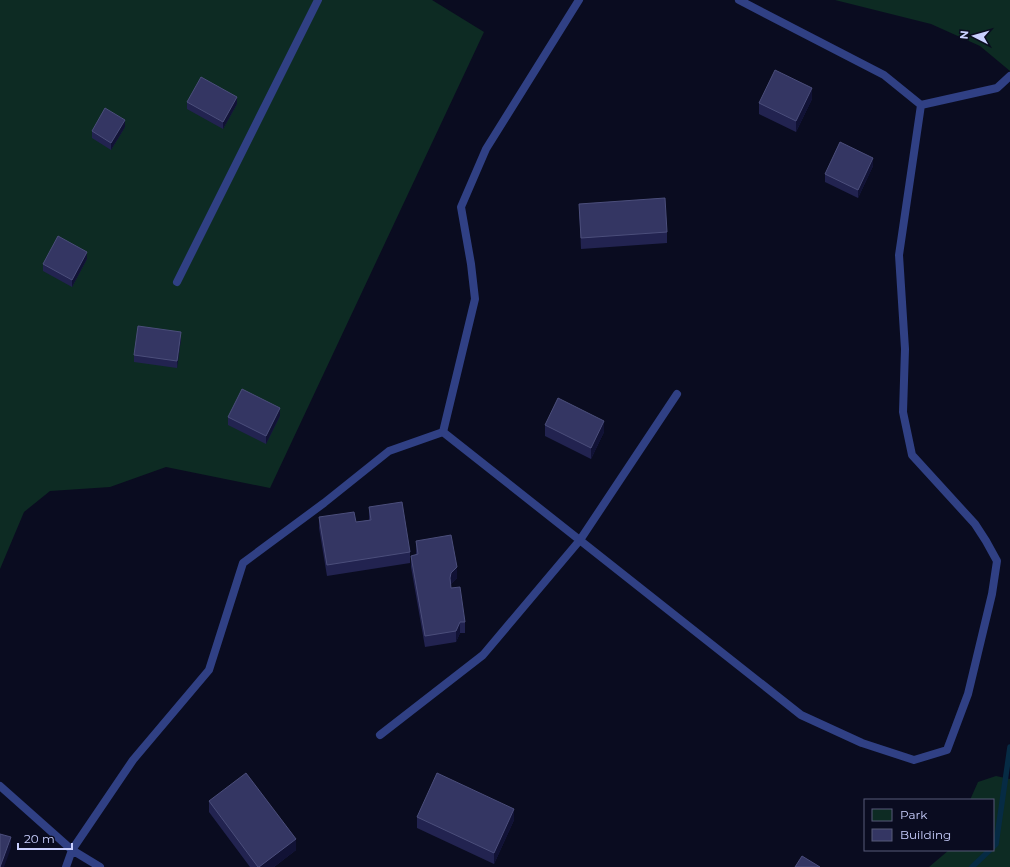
<svg xmlns="http://www.w3.org/2000/svg" width="1010" height="867" viewBox="0 0 1010 867" font-family="Montserrat,sans-serif">
  <rect width="100%" height="100%" fill="#0a0c20"/>
  <path fill="#0d2b23" d="M0,0H432L484,32L270,488L166,467L110,487L50,491L24,512L0,569Z
    M835,0H1010V71L980,46L931,24Z
    M996,776L1010,779V867H929L949,850H993V800H970L978,782Z"/>
  <g fill="none" stroke-linecap="round" stroke-linejoin="round">
    <path stroke="#062b44" stroke-width="5.5" d="M993,847L996,844L1010,747
      M972,867L990,850"/>
    <path stroke="#304084" stroke-width="8" d="M921,105L997,88L1010,76
      M177,282L318,0
      M443,432L801,715L862,743L914,760L947,750L968,694L992,594L997,561L986,541L975,524L912,455L903,412L905,349L899,255L921,105L884,75L739,0
      M443,432L475,299L471,264L461,207L486,149L579,0
      M380,735L483,655L580,540L677,394
      M0,786L72,850L133,760L209,670L243,563L324,503L389,451L443,432
      M66,867L72,850L100,867"/>
  </g>
  <path fill="#222350" d="M812,99L796,132L759,114V103Z
    M187,102L237,104L223,129L187,109Z
    M125,127L111,150L92,138V131Z
    M873,166L858,198L825,182V174Z
    M579,204L667,232V243L581,249Z
    M87,259L72,287L43,271V264Z
    M181,339L177,368L134,362V355Z
    M280,416L266,444L228,425V417Z
    M545,425L604,432L591,459L545,436Z
    M369,507L410,552V563L327,576L319,528V517L356,522L369,520Z
    M416,541L457,578L451,584V588L465,622V633H460L456,642L425,647L411,567V556L416,555Z
    M209,801L296,850L274,867H250L209,812Z
    M417,817L514,820L494,864L417,828Z"/>
  <path fill="#111235" d="M812,88V99L796,132V121Z
    M237,97V104L223,129V122Z
    M125,120V127L111,150V143Z
    M873,158V166L858,198V190Z
    M87,252V259L72,287V280Z
    M181,332V339L177,368V361Z
    M280,408V416L266,444V436Z
    M604,421V432L591,459V448Z
    M457,567V578L451,584L450,578L451,573Z
    M460,622V633L456,642V631Z
    M514,809V820L494,864V853Z
    M11,837V848L4,867H0Z
    M296,839V850L274,867H259Z"/>
  <path fill="#343663" stroke="#4b4e7b" d="M775,70L812,88L796,121L759,103Z
    M201,77L237,97L223,122L187,102Z
    M105,108L125,120L111,143L92,131Z
    M840,142L873,158L858,190L825,174Z
    M665,198L667,232L581,238L579,204Z
    M58,236L87,252L72,280L43,264Z
    M138,326L181,332L177,361L134,355Z
    M242,389L280,408L266,436L228,417Z
    M558,398L604,421L591,448L545,425Z
    M402,502L410,552L327,565L319,517L354,512L356,522L371,520L369,507Z
    M451,535L457,567L451,573L450,578L451,588L460,587L465,622H460L456,631L425,636L411,556L418,554L416,541Z
    M246,773L296,839L259,867H258L209,801Z
    M437,773L514,809L494,853L417,817Z
    M0,834L11,837L0,867Z
    M802,856L820,867H795Z"/>
  <rect x="864" y="799" width="130" height="52" fill="#0a0c20" stroke="#575a79"/>
  <rect x="872" y="809" width="20" height="12" fill="#0d2b23" stroke="#575a79"/>
  <text x="900" y="819" font-size="12" fill="#cad0ff">Park</text>
  <rect x="872" y="829" width="20" height="12" fill="#343663" stroke="#575a79"/>
  <text x="900" y="839" font-size="12" fill="#cad0ff">Building</text>
  <g transform="translate(974 36) rotate(276)" stroke="#0a0c20" stroke-width="3" paint-order="stroke">
  <path d="M0-3L7 15L0 10L-7 15Z" fill="#cad0ff"/>
  <text y="-6" font-size="11" font-weight="bold" text-anchor="middle" fill="#cad0ff">N</text>
  </g>
  <path d="M18 843v6h54v-6" fill="none" stroke="#cad0ff" stroke-width="2"/>
  <text x="24" y="843" font-size="12" fill="#cad0ff" stroke="#0a0c20" stroke-width="3" paint-order="stroke">20 m</text>
</svg>
